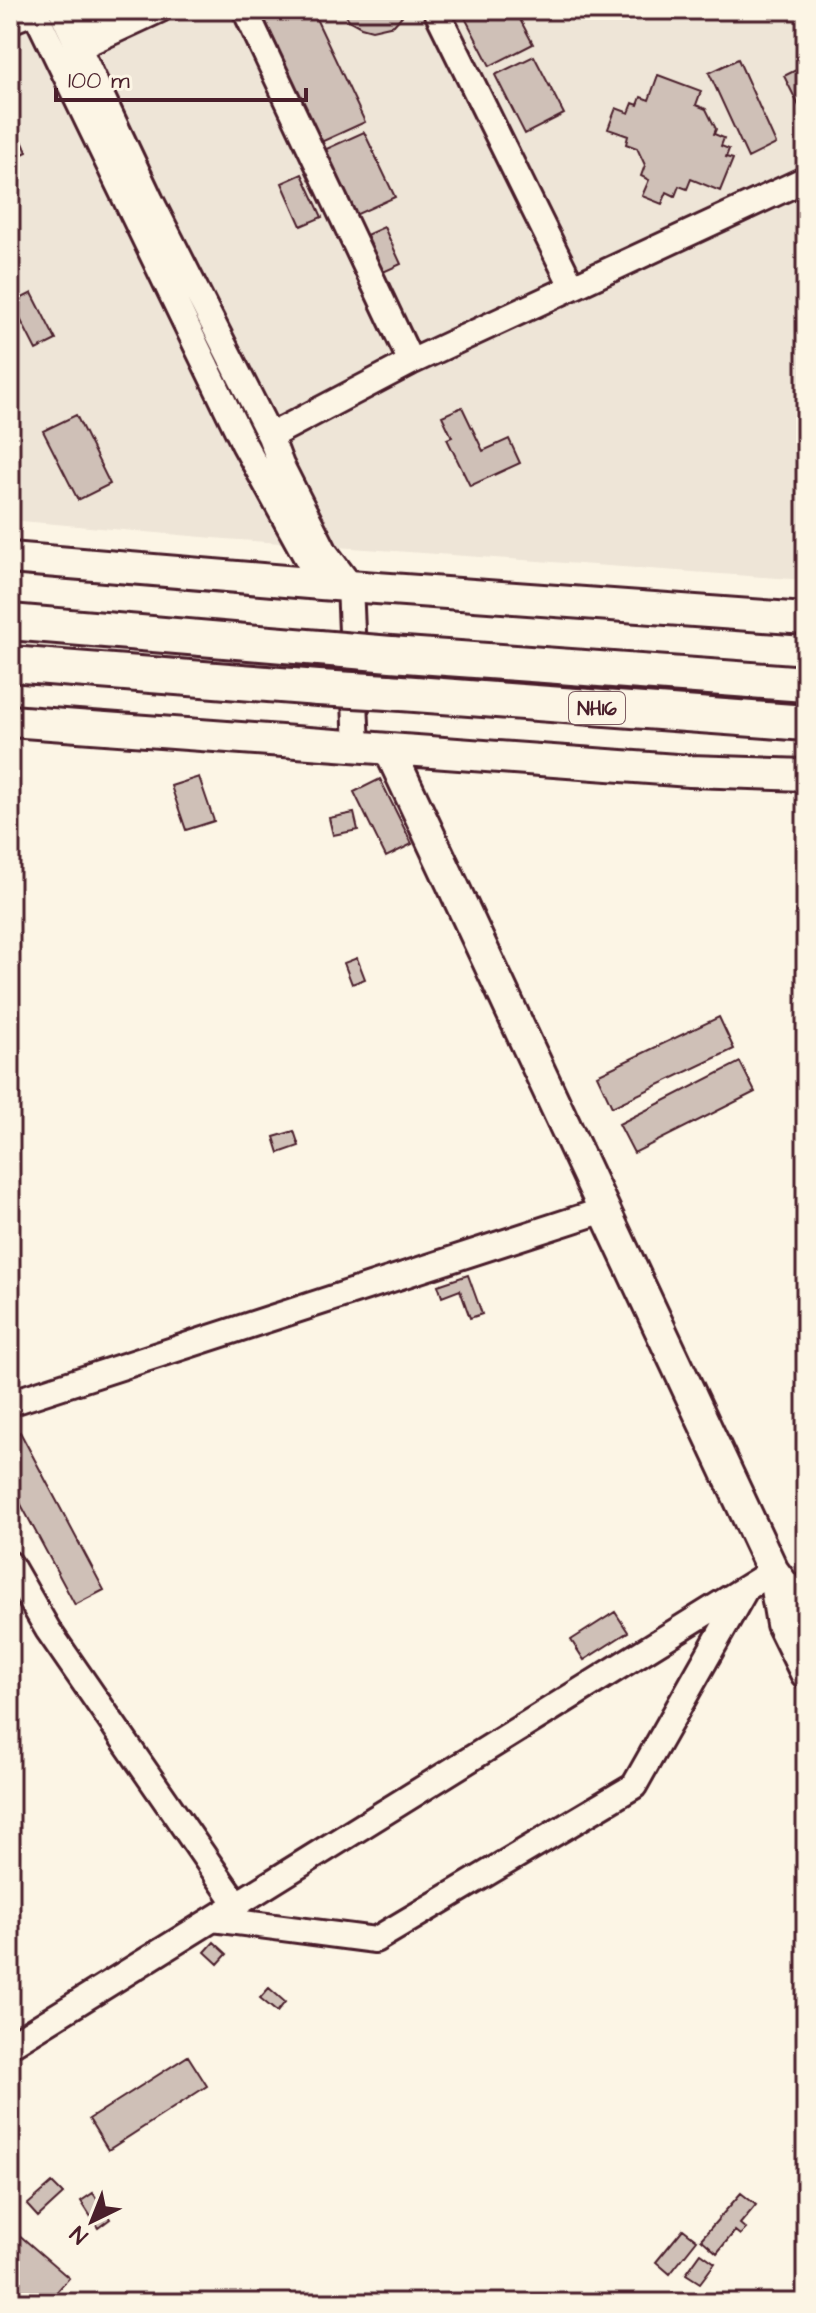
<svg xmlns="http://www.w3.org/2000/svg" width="816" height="2313" viewBox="0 0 816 2313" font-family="'Architects Daughter',sans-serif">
  <rect width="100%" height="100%" fill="#fcf5e5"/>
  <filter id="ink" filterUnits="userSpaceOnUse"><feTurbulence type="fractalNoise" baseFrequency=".0125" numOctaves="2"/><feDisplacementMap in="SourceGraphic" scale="16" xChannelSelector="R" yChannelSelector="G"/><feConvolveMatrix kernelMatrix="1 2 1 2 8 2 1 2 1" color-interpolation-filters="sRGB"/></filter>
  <g filter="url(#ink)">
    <path fill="#eee5d7" d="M10,10H806V580L225,539L10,520Z"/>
    <path fill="#cfc0b7" stroke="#4a1f2b" stroke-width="2" d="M256,10H312L365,122L319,143Z
      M407,10L394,25L372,30L361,27L350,21L342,10Z
      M461,10H515L533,44L490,66Z
      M534,56L564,114L525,134L495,75Z
      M738,59L776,144L748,158L709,73Z
      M806,65V120L784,76Z
      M658,75L701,91L696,105L706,109L716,129L714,134L724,138L721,146L729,149L726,157L733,159L720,191L691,179L687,189L679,186L675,196L667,192L662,204L642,196L649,180L641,176L645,165L637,148L626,144L628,136L608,129L616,108L629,113L633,103L638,105L641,97L649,100Z
      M10,113L27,152L10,160Z
      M364,132L395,197L353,216L322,151Z
      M302,174L322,217L301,226L282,183Z
      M384,227L401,264L381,273L364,236Z
      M32,293L56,340L36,350L12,303Z
      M462,407L483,451L509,439L520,463L470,486L447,439L452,437L442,416Z
      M76,415L110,484L78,500L43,431Z
      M199,777L214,821L186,830L171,786Z
      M380,779L412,844L386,857L354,792Z
      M354,813L358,830L333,835L329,818Z
      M357,958L365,979L352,984L344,963Z
      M719,1017L734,1049L612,1107L597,1075Z
      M740,1062L755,1092L634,1153L619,1124Z
      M294,1131L299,1146L279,1153L274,1137Z
      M468,1275L482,1314L470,1318L460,1290L442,1297L438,1285Z
      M20,1432L104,1590L75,1605L10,1484V1438Z
      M615,1612L628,1632L584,1660L571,1640Z
      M214,1942L227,1954L218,1964L205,1952Z
      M269,1988L285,2002L277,2012L260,1998Z
      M188,2056L207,2086L108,2150L89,2119Z
      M52,2183L63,2194L38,2217L27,2205Z
      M93,2193L110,2219L98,2228L81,2201Z
      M741,2193L756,2205L740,2224L746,2229L740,2235L735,2231L717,2253L701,2239Z
      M10,2227L69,2278L47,2303H10Z
      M683,2229L697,2240L670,2274L656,2262Z
      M701,2253L715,2263L700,2283L686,2274Z"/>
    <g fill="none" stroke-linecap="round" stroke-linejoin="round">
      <g stroke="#4a1f2b" stroke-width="30">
        <path id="minor" d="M34,10L244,444L321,584
          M61,10L151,201L270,436L281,465L325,552L350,585L357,747
          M245,10L411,362
          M436,10L572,286
          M10,21L35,11
          M69,26L103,10
          M77,48L159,10
          M270,436L411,362L806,179
          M10,1403L604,1210
          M10,1564L48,1630L237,1904
          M213,1919L375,1940L634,1786L745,1590
          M10,2045L773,1571"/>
      </g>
      <g stroke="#4a1f2b" stroke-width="36">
        <path id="major" d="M10,558L321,584L806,619
          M10,721L690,771L806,775
          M389,749L773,1571L806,1615
          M774,1577L782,1624L806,1673"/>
      </g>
      <g stroke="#4a1f2b" stroke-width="40">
        <path id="highway" d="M10,622L319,648
          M391,654L806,684
          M10,664L318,688
          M388,692L806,723"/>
      </g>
      <use href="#minor" stroke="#fcf5e5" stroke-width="24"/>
      <use href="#major" stroke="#fcf5e5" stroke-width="30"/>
      <use href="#highway" stroke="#fcf5e5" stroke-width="34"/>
      <g stroke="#4a1f2b" stroke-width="40" stroke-linecap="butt">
        <path id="highway-bridge" d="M319,648L391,654
          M318,688L388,692"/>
      </g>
      <use href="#highway-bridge" stroke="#fcf5e5" stroke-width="34"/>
    </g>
  </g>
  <g text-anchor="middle" stroke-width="8" stroke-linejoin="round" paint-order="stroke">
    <rect fill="#fcf5e5" stroke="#7f5f63" stroke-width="2" x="569" y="692" width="56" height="32" rx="6"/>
    <g font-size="20" font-weight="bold" fill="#4a1f2b">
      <text x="597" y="715">NH16</text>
    </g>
  </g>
  <rect width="816" height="2313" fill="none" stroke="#fcf5e5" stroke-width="40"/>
  <rect x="20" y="20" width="776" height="2273" fill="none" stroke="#4a1f2b" stroke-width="3" filter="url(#ink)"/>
  <g transform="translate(92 2221) rotate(223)" stroke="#fcf5e5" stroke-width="6" paint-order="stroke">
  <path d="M0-6L14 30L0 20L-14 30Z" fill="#4a1f2b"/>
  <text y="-12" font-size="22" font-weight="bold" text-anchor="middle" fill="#4a1f2b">N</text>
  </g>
  <path d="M56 88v12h250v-12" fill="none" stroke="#4a1f2b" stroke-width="4"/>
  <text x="68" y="88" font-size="24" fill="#4a1f2b" stroke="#fcf5e5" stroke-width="6" paint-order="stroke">100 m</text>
</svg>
